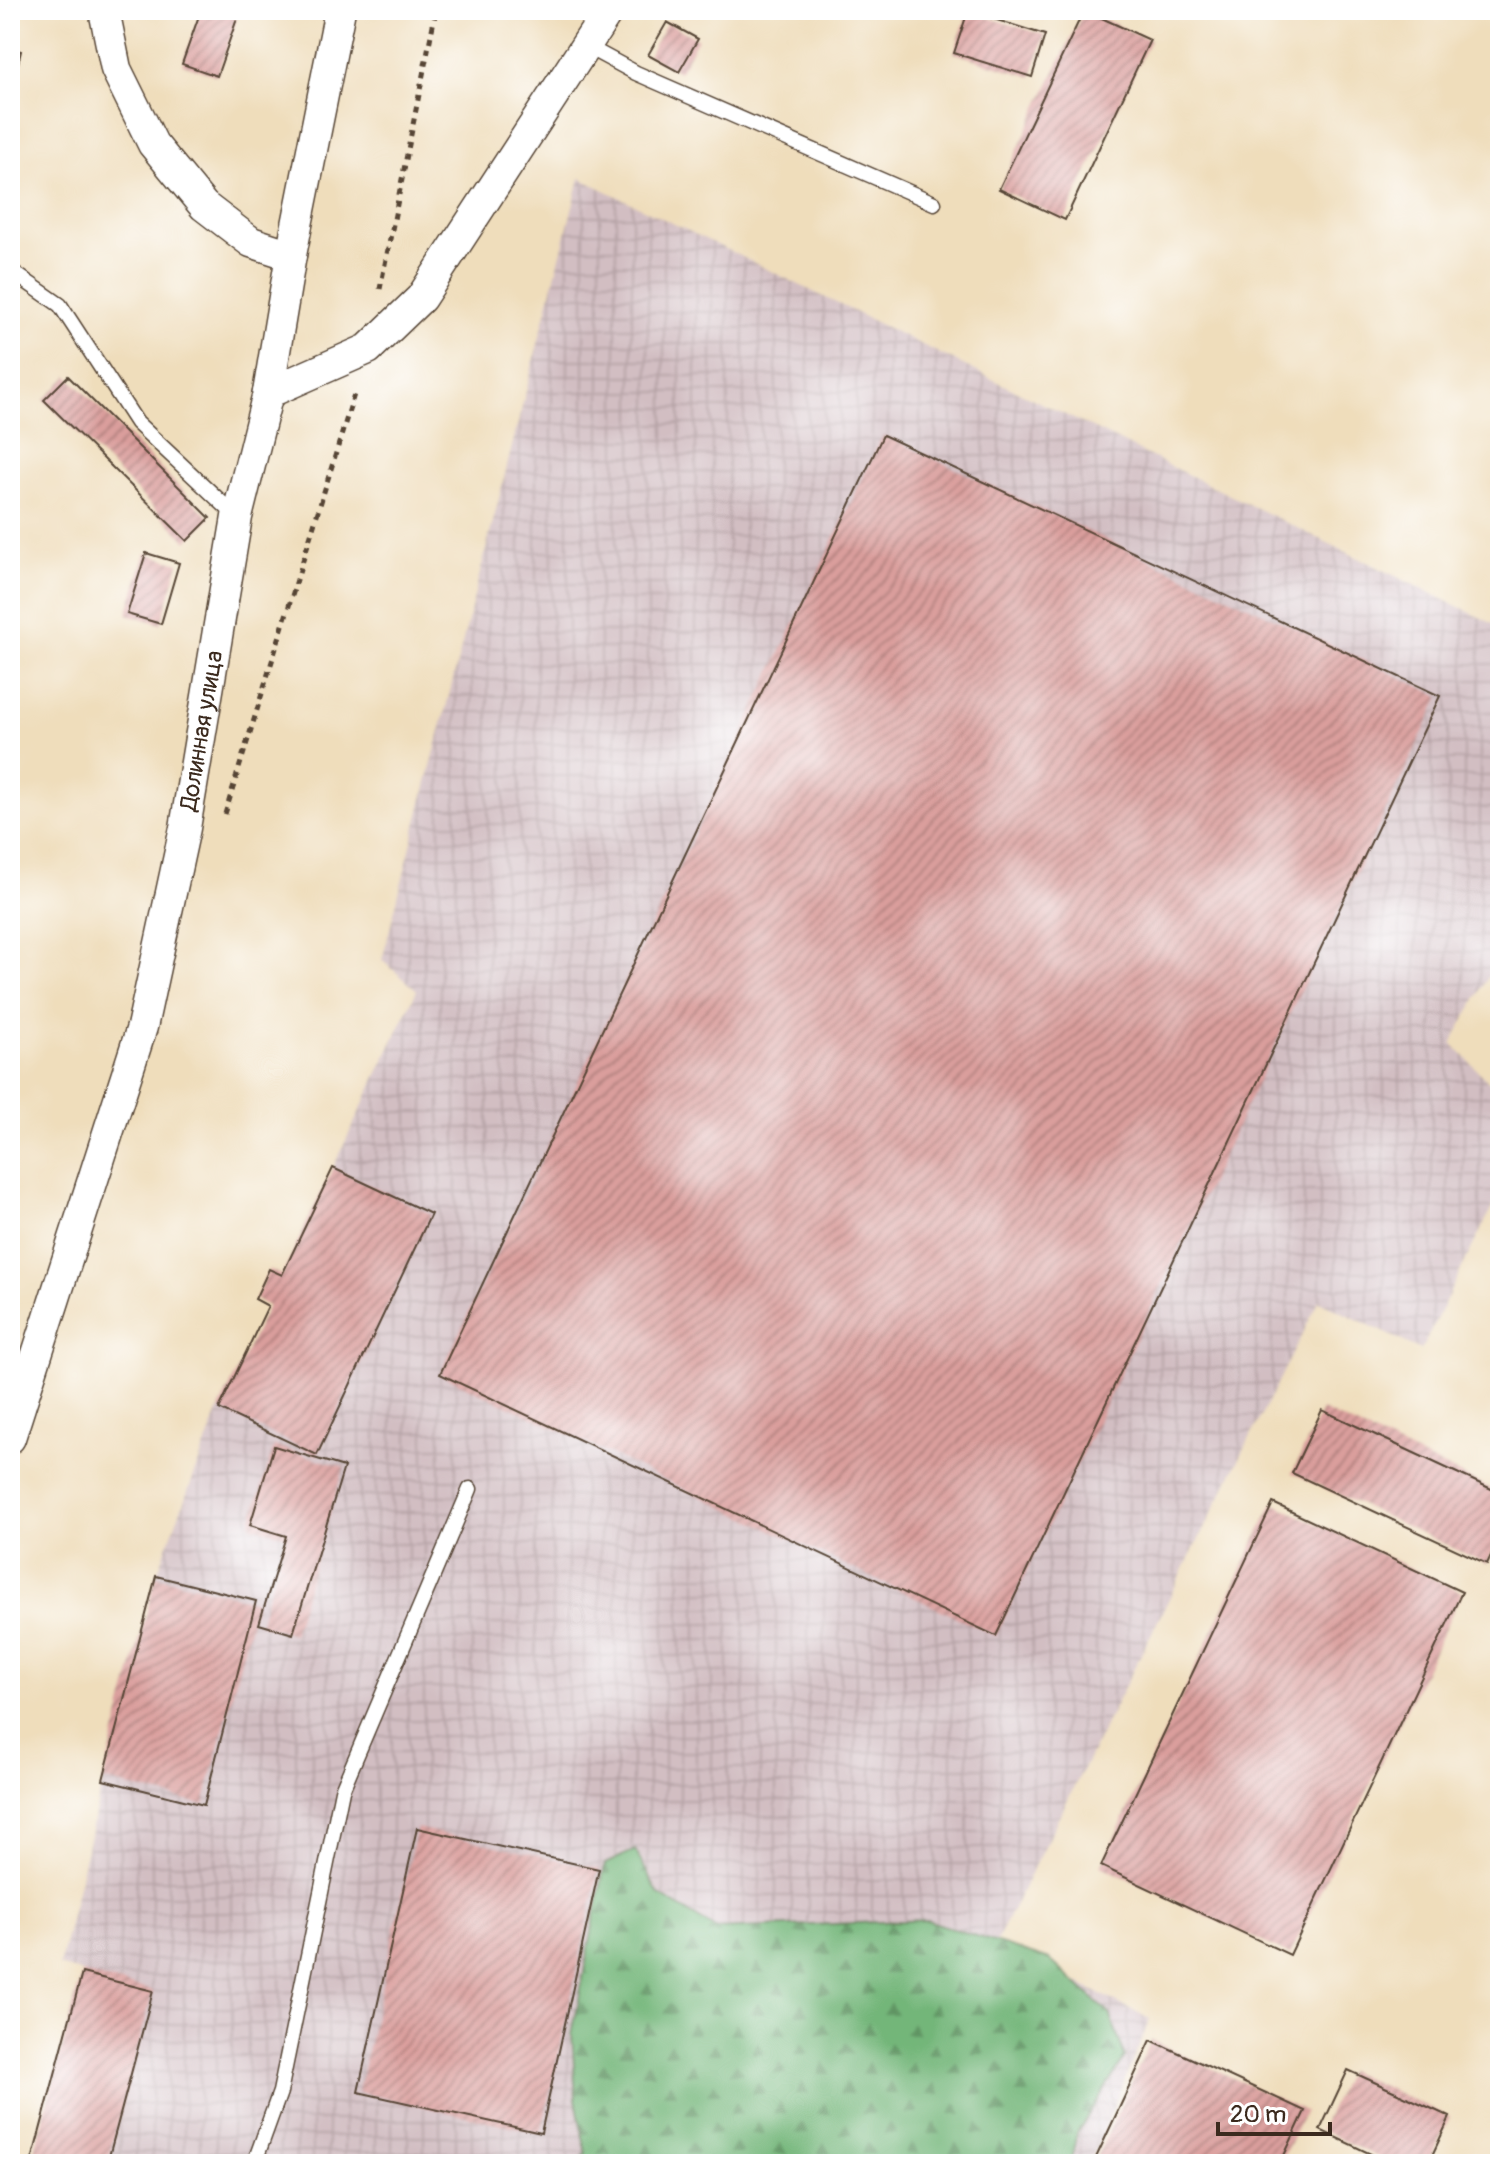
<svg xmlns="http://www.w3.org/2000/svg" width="1510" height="2174" viewBox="0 0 1510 2174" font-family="Pangolin,sans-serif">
  <defs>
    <pattern id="industrial-grid" width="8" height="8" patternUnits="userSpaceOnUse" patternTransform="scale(2)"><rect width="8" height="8" fill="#d2bec2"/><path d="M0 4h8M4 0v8" fill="none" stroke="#b5a3a6"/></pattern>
    <pattern id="forest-firs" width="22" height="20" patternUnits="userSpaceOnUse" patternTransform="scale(2)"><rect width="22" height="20" fill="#73b679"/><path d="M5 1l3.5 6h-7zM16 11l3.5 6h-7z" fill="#609463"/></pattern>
    <pattern id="building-hatch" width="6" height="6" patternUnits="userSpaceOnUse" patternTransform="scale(2)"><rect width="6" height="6" fill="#da9e9c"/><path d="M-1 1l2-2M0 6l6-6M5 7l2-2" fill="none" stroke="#b2817f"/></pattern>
  </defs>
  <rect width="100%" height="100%" fill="#fff"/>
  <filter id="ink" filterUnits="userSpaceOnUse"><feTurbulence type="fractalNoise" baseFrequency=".0125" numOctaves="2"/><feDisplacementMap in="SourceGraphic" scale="16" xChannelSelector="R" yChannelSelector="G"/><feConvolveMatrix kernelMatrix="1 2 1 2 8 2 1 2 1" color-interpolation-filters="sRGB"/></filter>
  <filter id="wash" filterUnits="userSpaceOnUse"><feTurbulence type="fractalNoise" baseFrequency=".006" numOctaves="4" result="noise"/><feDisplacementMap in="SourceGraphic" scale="32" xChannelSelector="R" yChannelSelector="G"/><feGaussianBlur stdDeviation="1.8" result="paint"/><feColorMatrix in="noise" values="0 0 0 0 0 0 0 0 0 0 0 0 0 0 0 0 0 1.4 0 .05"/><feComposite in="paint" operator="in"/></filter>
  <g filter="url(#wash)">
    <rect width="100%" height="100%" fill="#efddbb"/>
    <path fill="url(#industrial-grid)" d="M580,178L1500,627V955L1452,1043L1500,1094V1192L1421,1350L1319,1301L996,1942L1150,2019L1090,2164H31L82,1973L59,1966L103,1780L156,1576L219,1409L417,990L382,960Z"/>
    <path fill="url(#forest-firs)" stroke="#57704c" stroke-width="2" d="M635,1850L659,1895L716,1929L927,1920L1050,1960L1110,2014L1125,2057L1077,2133L1070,2164H576L586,2153L576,2099L572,2035L605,1864Z"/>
    <g id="blocks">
      <path fill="url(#building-hatch)" d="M201,10H240L217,76L182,64Z
        M1084,10L1150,40L1065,220L999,189Z
        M968,11L1045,35L1032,77L954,53Z
        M667,22L698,39L679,72L648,55Z
        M10,48L21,51L11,93H10Z
        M68,376L210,518L187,541L44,400Z
        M883,435L1440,696L996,1636L440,1374Z
        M146,553L179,563L161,624L127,614Z
        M333,1168L431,1214L317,1455L219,1409L268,1306L255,1299L269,1269L282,1275Z
        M1322,1410L1500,1493V1536L1487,1564L1292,1473Z
        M274,1446L344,1467L293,1634L259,1624L286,1536L250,1525Z
        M1273,1503L1462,1592L1290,1955L1101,1866Z
        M156,1576L256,1601L204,1805L103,1780Z
        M417,1828L599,1869L541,2133L358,2092Z
        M82,1973L153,1991L107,2164H31Z
        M1151,2040L1305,2111L1280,2164H1093Z
        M1348,2070L1450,2117L1428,2164H1392L1320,2130Z"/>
    </g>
  </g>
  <g filter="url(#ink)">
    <use href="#blocks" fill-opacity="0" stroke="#564536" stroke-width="2"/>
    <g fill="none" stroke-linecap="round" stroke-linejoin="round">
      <g stroke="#564536" stroke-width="17">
        <path id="service" d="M586,46L636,73L934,203
          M10,270L60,305L137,423L237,517
          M254,2164L280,2092L342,1790L470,1489"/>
      </g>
      <g stroke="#564536" stroke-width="33">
        <g id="minor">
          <path d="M104,10L116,69L153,144L204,206L251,242L291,255"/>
          <path d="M268,393L368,349L421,298L609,10"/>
          <path id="s1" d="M10,1438L142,1027L185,828L237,517L268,393L291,255L340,10"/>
        </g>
      </g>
      <path stroke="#564536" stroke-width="5" stroke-dasharray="6 6" stroke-linecap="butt" d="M380,289L436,10
        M225,814L355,391"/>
      <use href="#service" stroke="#fff" stroke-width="14"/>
      <use href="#minor" stroke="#fff" stroke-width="30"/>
    </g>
  </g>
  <g text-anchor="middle" stroke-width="8" stroke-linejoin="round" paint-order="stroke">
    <g font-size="24" fill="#3b2a1e" stroke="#fff">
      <text dy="8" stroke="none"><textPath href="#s1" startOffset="734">Долинная улица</textPath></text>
    </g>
  </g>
  <rect width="1510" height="2174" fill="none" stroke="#fff" stroke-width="40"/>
  <path d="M1218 2122v12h112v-12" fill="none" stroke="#3b2a1e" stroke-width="4"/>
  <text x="1230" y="2122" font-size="24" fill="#3b2a1e" stroke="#ffffff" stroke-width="6" paint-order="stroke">20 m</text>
</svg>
